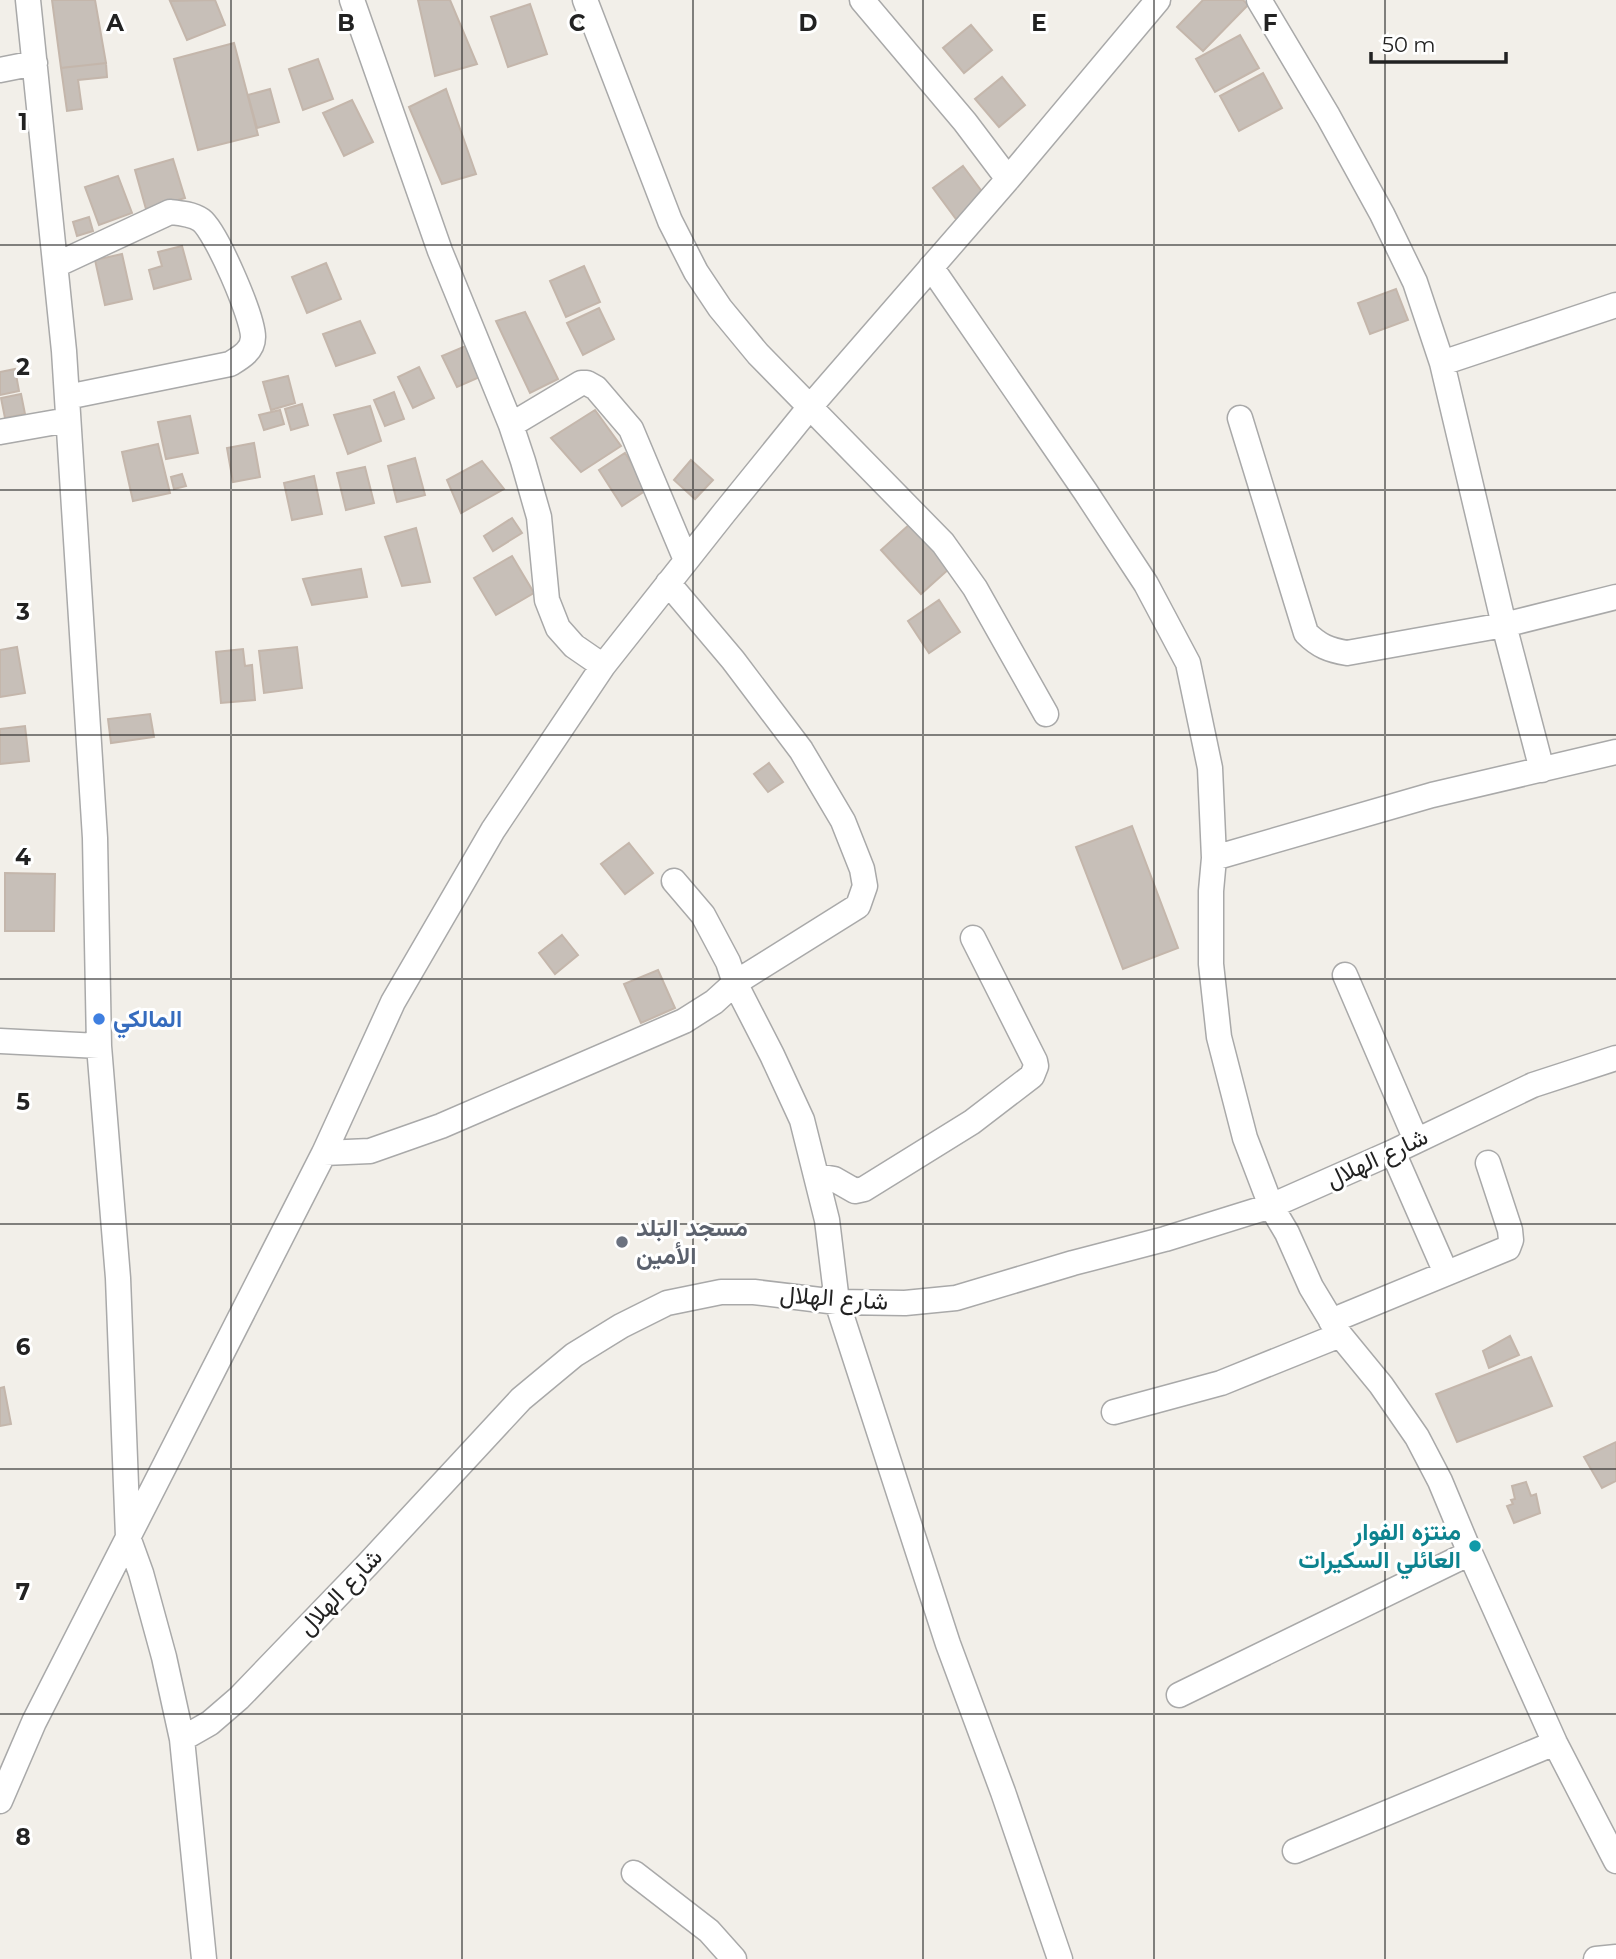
<svg xmlns="http://www.w3.org/2000/svg" width="1616" height="1959" viewBox="0 0 1616 1959" font-family="Montserrat,Vazirmatn,sans-serif">
  <rect width="100%" height="100%" fill="#f2efe9"/>
  <path fill="#c7bfb8" stroke="#c4b6ab" stroke-width="2" d="M52,0H95L106,63L61,68Z
    M215,0L225,25L187,40L170,1Z
    M418,0H450L477,64L435,76Z
    M1203,0H1243L1248,5L1203,51L1177,27Z
    M530,4L547,54L508,67L491,17Z
    M971,25L992,50L964,73L943,48Z
    M1240,35L1259,68L1215,92L1196,59Z
    M234,43L258,135L198,150L174,59Z
    M318,59L333,99L303,110L289,69Z
    M106,63L107,77L78,80L82,109L67,111L61,68Z
    M1263,73L1282,108L1239,131L1220,96Z
    M1002,77L1025,105L999,127L975,99Z
    M270,89L279,122L257,128L248,95Z
    M446,89L476,174L442,184L409,107Z
    M352,100L373,142L344,156L323,113Z
    M173,159L185,198L146,209L135,170Z
    M963,166L986,197L956,219L933,188Z
    M118,176L132,213L99,225L85,187Z
    M89,217L93,231L77,236L73,222Z
    M182,246L191,279L154,289L149,270L162,266L158,252Z
    M122,254L132,299L105,305L95,260Z
    M326,263L341,299L307,313L292,277Z
    M584,266L600,302L566,317L550,281Z
    M1396,289L1408,320L1370,334L1358,303Z
    M599,308L614,339L583,355L567,323Z
    M525,312L558,379L530,393L496,321Z
    M360,321L375,353L336,366L323,334Z
    M468,345L482,376L457,387L442,356Z
    M419,367L434,398L413,408L398,377Z
    M15,369L19,391L0,395V372Z
    M288,376L295,403L271,410L263,382Z
    M394,392L404,419L385,426L374,400Z
    M21,394L25,414L5,418L1,398Z
    M302,404L308,425L291,430L285,409Z
    M370,406L381,441L348,454L334,415Z
    M280,410L284,424L264,430L259,415Z
    M595,410L621,446L581,472L551,438Z
    M190,416L198,453L166,459L158,422Z
    M254,443L260,477L233,482L227,448Z
    M158,444L170,493L133,501L122,452Z
    M625,453L648,489L622,506L599,470Z
    M415,458L425,495L397,502L388,466Z
    M691,460L713,480L695,499L674,480Z
    M482,461L504,489L461,513L447,480Z
    M365,467L374,503L346,510L337,473Z
    M182,474L186,486L174,489L171,477Z
    M314,476L322,514L292,520L284,483Z
    M512,518L522,533L493,551L484,536Z
    M910,524L950,568L921,594L881,550Z
    M416,528L430,582L402,586L385,537Z
    M512,556L534,593L496,615L474,578Z
    M361,569L367,597L312,605L303,579Z
    M939,600L960,632L929,653L908,621Z
    M17,647L25,693L0,697V650Z
    M297,647L302,688L264,693L259,651Z
    M243,649L245,666L252,665L255,700L221,703L216,652Z
    M150,714L154,737L111,743L108,719Z
    M25,726L29,761L0,764V729Z
    M769,763L783,782L768,792L754,774Z
    M1132,826L1178,948L1123,969L1076,847Z
    M629,843L653,873L625,894L601,864Z
    M5,873L55,874L54,931H5Z
    M562,935L578,955L555,974L539,953Z
    M658,970L675,1008L641,1023L624,984Z
    M1510,1336L1519,1355L1489,1368L1483,1351Z
    M1531,1357L1552,1406L1457,1442L1436,1394Z
    M4,1387L11,1424L0,1426V1388Z
    M1616,1442V1481L1602,1488L1584,1457Z
    M1526,1482L1531,1496L1536,1494L1540,1513L1514,1523L1507,1506L1513,1504L1511,1500L1515,1499L1512,1486Z"/>
  <g fill="none" stroke-linecap="round" stroke-linejoin="round">
    <g stroke="#a9a9a9" stroke-width="27">
      <path id="minor" d="M28,0L64,351L95,838L99,1046L118,1278L128,1537L141,1573L164,1657L182,1739L204,1959
        M352,0L440,251L511,425L523,461L539,517L547,600L558,628L574,646L603,666
        M585,0L670,221L696,272L720,308L758,354L943,543L975,588L1046,714
        M862,0L965,122L1008,179
        M1259,0L1328,116L1382,214L1415,282L1442,363L1504,625L1542,770
        M0,70L35,63
        M56,265L170,212C180,213 192,214 201,220C216,231 253,317 253,337C253,351 240,358 230,364L67,397
        M931,267L1085,491L1146,584L1188,663L1210,768L1214,858L1211,891V964L1219,1037L1245,1138L1271,1206L1287,1233L1311,1287L1340,1335L1381,1385L1417,1437L1440,1481L1470,1553L1555,1743L1616,1861
        M1442,363L1616,305
        M1240,418L1306,633C1319,646 1329,650 1347,653L1504,625L1616,597
        M511,425L581,383H587L596,388L631,429L686,560
        M0,432L68,420
        M1214,858L1432,795L1616,752
        M674,881L703,915L728,962L735,983L772,1055L802,1120L827,1220L837,1302L948,1644L1003,1792L1060,1959
        M1345,975L1416,1140
        M0,1041L99,1046
        M1393,1152L1446,1273
        M324,1153L370,1151L441,1126L684,1021L714,1002L735,983L858,906L865,886L862,869L843,821L801,750L733,660L668,583
        M817,1176L834,1179L855,1191L864,1189L972,1122L1032,1076L1036,1066L1035,1061L973,938
        M1331,1321L1508,1248L1511,1240L1510,1230L1488,1163
        M1114,1412L1221,1383L1340,1335
        M1179,1695L1470,1553
        M182,1739L210,1723L239,1698L368,1564L521,1399L574,1355L621,1326L667,1303L721,1292H754L837,1302L905,1303L956,1298L1073,1263L1165,1239L1271,1206L1393,1152L1533,1085L1616,1058
        M0,1801L34,1722L324,1153L393,1002L493,830L603,666L724,513L809,408L1008,179L1158,0
        M1295,1851L1555,1743
        M634,1873L709,1931L734,1959
        M1596,1959L1616,1957"/>
    </g>
    <use href="#minor" stroke="#fff" stroke-width="24"/>
  </g>
  <path fill="none" stroke="#222" stroke-width="2" stroke-opacity="0.55" d="M231,0V1959M462,0V1959M693,0V1959M923,0V1959M1154,0V1959M1385,0V1959M0,245H1616M0,490H1616M0,735H1616M0,979H1616M0,1224H1616M0,1469H1616M0,1714H1616"/>
  <circle fill="#3f7fe0" stroke="#fff" stroke-width="2.5" cx="99" cy="1019" r="7"/>
  <circle fill="#6b7280" stroke="#fff" stroke-width="2.5" cx="622" cy="1242" r="7"/>
  <circle fill="#0f9aa8" stroke="#fff" stroke-width="2.5" cx="1475" cy="1546" r="7"/>
  <g text-anchor="middle" stroke-width="6" stroke-linejoin="round" paint-order="stroke">
    <g font-size="24" font-weight="bold" fill="#366cbe" stroke="#fff" text-anchor="start">
      <text x="113" y="1027">المالكي</text>
    </g>
    <g font-size="24" fill="#222" stroke="#fff">
      <text transform="translate(1377 1158) rotate(-25)" y="8">شارع الهلال</text>
      <text transform="translate(834 1298) rotate(4)" y="8">شارع الهلال</text>
      <text transform="translate(340 1592) rotate(-46)" y="8">شارع الهلال</text>
    </g>
    <g font-size="24" font-weight="bold" fill="#5b616d" stroke="#fff" text-anchor="start">
      <text x="636" y="1236">مسجد البلد<tspan x="636" dy="28">الأمين</tspan></text>
    </g>
    <g font-size="24" font-weight="bold" fill="#0d838f" stroke="#fff" text-anchor="end">
      <text x="1461" y="1540">منتزه الفوار<tspan x="1461" dy="28">العائلي السكيرات</tspan></text>
    </g>
  </g>
  <g font-size="23" text-anchor="middle" font-weight="bold" fill="#222" stroke="#fff" stroke-width="6" stroke-linejoin="round" paint-order="stroke">
    <text x="115" y="31">A</text>
    <text x="346" y="31">B</text>
    <text x="577" y="31">C</text>
    <text x="808" y="31">D</text>
    <text x="1039" y="31">E</text>
    <text x="1270" y="31">F</text>
    <text x="23" y="130">1</text>
    <text x="23" y="375">2</text>
    <text x="23" y="620">3</text>
    <text x="23" y="865">4</text>
    <text x="23" y="1110">5</text>
    <text x="23" y="1355">6</text>
    <text x="23" y="1600">7</text>
    <text x="23" y="1845">8</text>
  </g>
  <path d="M1371 52v10h135v-10" fill="none" stroke="#222222" stroke-width="3.5"/>
  <text x="1382" y="52" font-size="21" fill="#222222" stroke="#ffffff" stroke-width="5" paint-order="stroke">50 m</text>
</svg>
